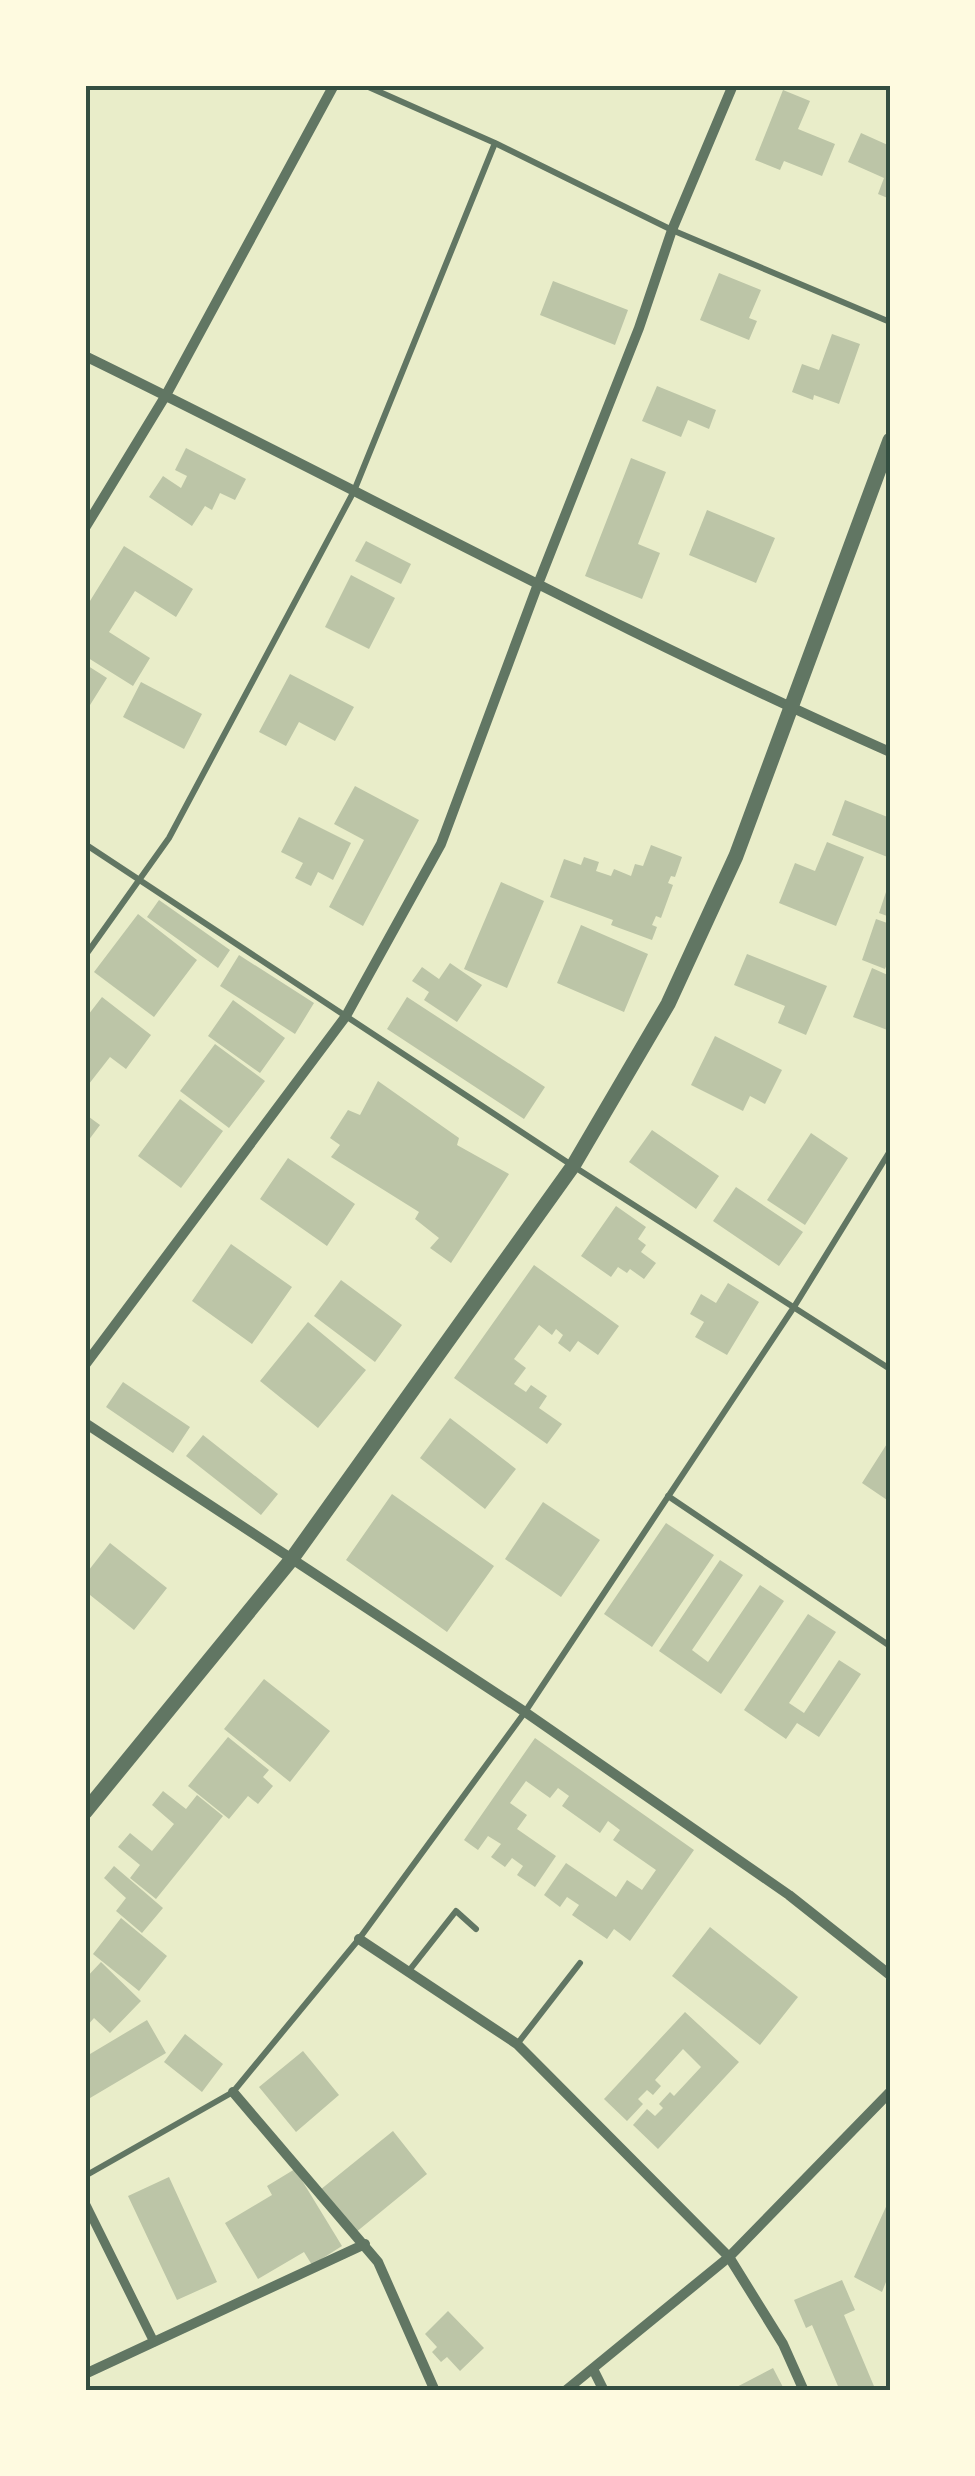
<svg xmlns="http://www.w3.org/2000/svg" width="975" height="2476" viewBox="0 0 975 2476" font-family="Lato,sans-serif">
  <rect width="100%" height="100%" fill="#e9edc9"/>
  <path fill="#bcc5a7" d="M783,90L810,101L798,129L835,144L822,176L784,161L780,170L755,160Z
    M861,133L890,146V199L878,194L884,178L848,162Z
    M719,273L761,290L749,318L757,321L749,340L700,320Z
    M553,281L628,310L615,345L540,315Z
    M832,334L860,344L839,404L814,395L813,400L792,392L802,364L819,370Z
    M657,386L716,410L709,429L688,420L681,437L642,421Z
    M186,448L246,479L235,500L220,493L212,510L205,506L192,526L149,497L163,476L181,488L187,476L175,470Z
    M631,458L666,472L638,544L660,553L642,599L585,576Z
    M707,510L775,538L756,583L689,555Z
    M366,541L411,564L401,584L355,561Z
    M124,546L193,589L176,617L135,591L109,632L150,658L133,686L85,656V609Z
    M351,575L395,598L369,649L325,627Z
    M85,664L107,678L85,713Z
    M290,674L354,707L335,741L299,722L286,746L259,732Z
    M141,682L202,714L184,749L123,717Z
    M355,786L419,820L363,926L329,907L364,840L334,824Z
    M845,800L890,818V858L832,835Z
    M299,817L351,843L333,880L318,872L311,886L295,878L303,863L281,852Z
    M827,842L864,857L836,926L779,903L795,863L815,871Z
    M651,845L682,857L675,877L671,876L668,883L673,885L661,918L656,916L652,925L657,927L652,940L611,925L613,920L550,897L564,859L581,865L584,857L599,862L596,871L611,876L614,869L631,876L635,864L643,866Z
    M501,882L544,901L507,988L464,969Z
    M889,883H890V917L879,913Z
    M159,900L230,950L218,968L147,917Z
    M138,914L197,960L154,1017L94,972Z
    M876,919L890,924V956L885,969L862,960Z
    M581,925L648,954L624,1012L557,983Z
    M747,954L827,986L806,1035L778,1023L785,1006L734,985Z
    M239,955L314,1003L295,1034L220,986Z
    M450,963L482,985L457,1022L424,1000L429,992L412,981L422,967L439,979Z
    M872,968L890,976V1031L853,1017Z
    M102,997L151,1035L126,1069L110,1057L85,1089V1019Z
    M407,997L545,1087L524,1119L387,1029Z
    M233,1000L285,1038L260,1073L208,1036Z
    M715,1036L782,1070L765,1104L750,1096L743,1111L691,1085Z
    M215,1044L265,1081L229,1128L180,1091Z
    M378,1081L459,1138L457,1145L509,1174L451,1263L430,1248L439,1238L415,1219L419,1212L331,1157L340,1145L330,1138L348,1110L360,1115Z
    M180,1099L223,1131L181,1188L138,1156Z
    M85,1114L100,1125L85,1145Z
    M652,1130L719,1176L696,1209L629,1162Z
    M811,1133L848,1158L805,1225L767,1200Z
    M288,1158L355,1204L327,1246L260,1199Z
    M736,1187L803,1232L779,1266L713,1221Z
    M616,1206L646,1227L638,1239L646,1245L641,1252L656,1263L644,1279L630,1269L627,1273L618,1267L611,1277L581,1256Z
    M231,1244L292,1287L252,1344L192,1301Z
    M534,1265L619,1326L598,1355L578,1341L570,1352L558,1343L563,1335L556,1329L552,1335L539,1325L514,1359L526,1368L514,1384L526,1392L531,1385L547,1396L539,1408L562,1424L547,1444L454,1378Z
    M341,1280L402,1325L375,1362L314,1316Z
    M728,1283L759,1302L727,1355L695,1337L704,1322L690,1314L701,1294L716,1303Z
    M308,1322L366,1370L318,1428L260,1381Z
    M123,1382L190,1427L173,1453L106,1407Z
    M450,1418L516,1469L485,1509L420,1458Z
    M203,1435L278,1494L261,1515L186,1456Z
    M890,1439V1502L862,1483Z
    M392,1494L494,1566L447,1632L346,1560Z
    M543,1502L600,1540L561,1597L505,1559Z
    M666,1523L714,1555L652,1647L604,1614Z
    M110,1543L167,1588L134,1630L85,1591V1575Z
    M720,1560L743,1575L692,1650L708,1662L760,1585L784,1601L721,1694L659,1651Z
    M808,1614L836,1632L789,1703L804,1713L839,1660L861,1674L819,1737L797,1723L786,1739L744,1710Z
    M264,1679L330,1731L290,1782L224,1729Z
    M228,1737L269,1770L263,1777L273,1786L258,1804L248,1796L229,1819L188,1786Z
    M535,1738L694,1850L630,1941L614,1929L607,1939L572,1915L579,1905L567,1897L560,1907L544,1895L566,1863L616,1897L627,1880L642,1890L656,1870L613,1840L620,1830L608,1821L600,1833L562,1806L569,1796L558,1788L550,1798L526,1781L510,1803L527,1815L517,1829L556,1856L535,1887L517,1875L523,1866L512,1858L505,1867L491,1857L501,1844L488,1836L478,1850L464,1840Z
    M163,1791L186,1809L197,1795L223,1816L156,1899L130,1878L140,1865L118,1847L130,1833L152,1851L174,1824L152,1805Z
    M114,1866L163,1908L142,1933L116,1911L126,1898L104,1878Z
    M121,1918L167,1956L139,1991L93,1954Z
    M710,1927L798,1997L760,2045L672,1976Z
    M101,1962L141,2001L110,2033L94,2018L87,2026L85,2024V1979Z
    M685,2012L739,2062L658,2149L633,2125L647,2109L655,2116L663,2108L659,2104L670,2092L674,2096L701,2067L683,2049L655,2080L661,2086L653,2095L647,2090L638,2099L643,2104L627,2121L604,2099Z
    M147,2020L166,2053L85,2101V2057Z
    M185,2034L223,2064L202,2092L164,2062Z
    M303,2051L339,2095L296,2132L259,2087Z
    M393,2131L427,2174L355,2233L320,2190Z
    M295,2169L342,2246L312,2265L304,2252L258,2279L225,2223L272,2195L267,2186Z
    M169,2177L217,2282L177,2300L128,2196Z
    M890,2198V2272L882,2292L854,2277Z
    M842,2280L855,2310L844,2315L876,2391H840L812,2325L806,2328L794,2300Z
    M448,2311L484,2348L460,2371L447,2357L441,2362L432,2352L437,2347L425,2334Z
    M773,2368L785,2391H729Z"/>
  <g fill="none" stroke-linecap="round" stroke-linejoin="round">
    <path stroke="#617663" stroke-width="6" d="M364,85L495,143L672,230L890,322
      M85,844L573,1166L890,1369
      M85,956L169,838L354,491L495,143
      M668,1496L890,1646
      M408,1972L456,1911L476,1929
      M518,2043L580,1963
      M85,2176L233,2092L359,1939L525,1712L794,1307L890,1151"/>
    <path stroke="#617663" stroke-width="9" d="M85,2203L154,2342"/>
    <path stroke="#617663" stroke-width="10" d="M85,356C354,487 616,631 890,752
      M85,528L166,395L334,85
      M85,1365L346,1016L441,844L538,584L639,328L672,230L733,85
      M85,1423L525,1712L789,1895L890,1975
      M359,1939L517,2044L729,2257L783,2344L804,2391
      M233,2092L378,2262L435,2391
      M593,2369L604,2391
      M85,2374L365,2244
      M565,2391L729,2257L890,2092"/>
    <path stroke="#617663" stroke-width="15" d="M85,1812L291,1560L573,1166L668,1004L736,856L890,440"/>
  </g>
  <rect width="975" height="2476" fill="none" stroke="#fefae0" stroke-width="175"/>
  <rect x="88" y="88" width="800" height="2300" fill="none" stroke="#344e41" stroke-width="4"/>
</svg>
